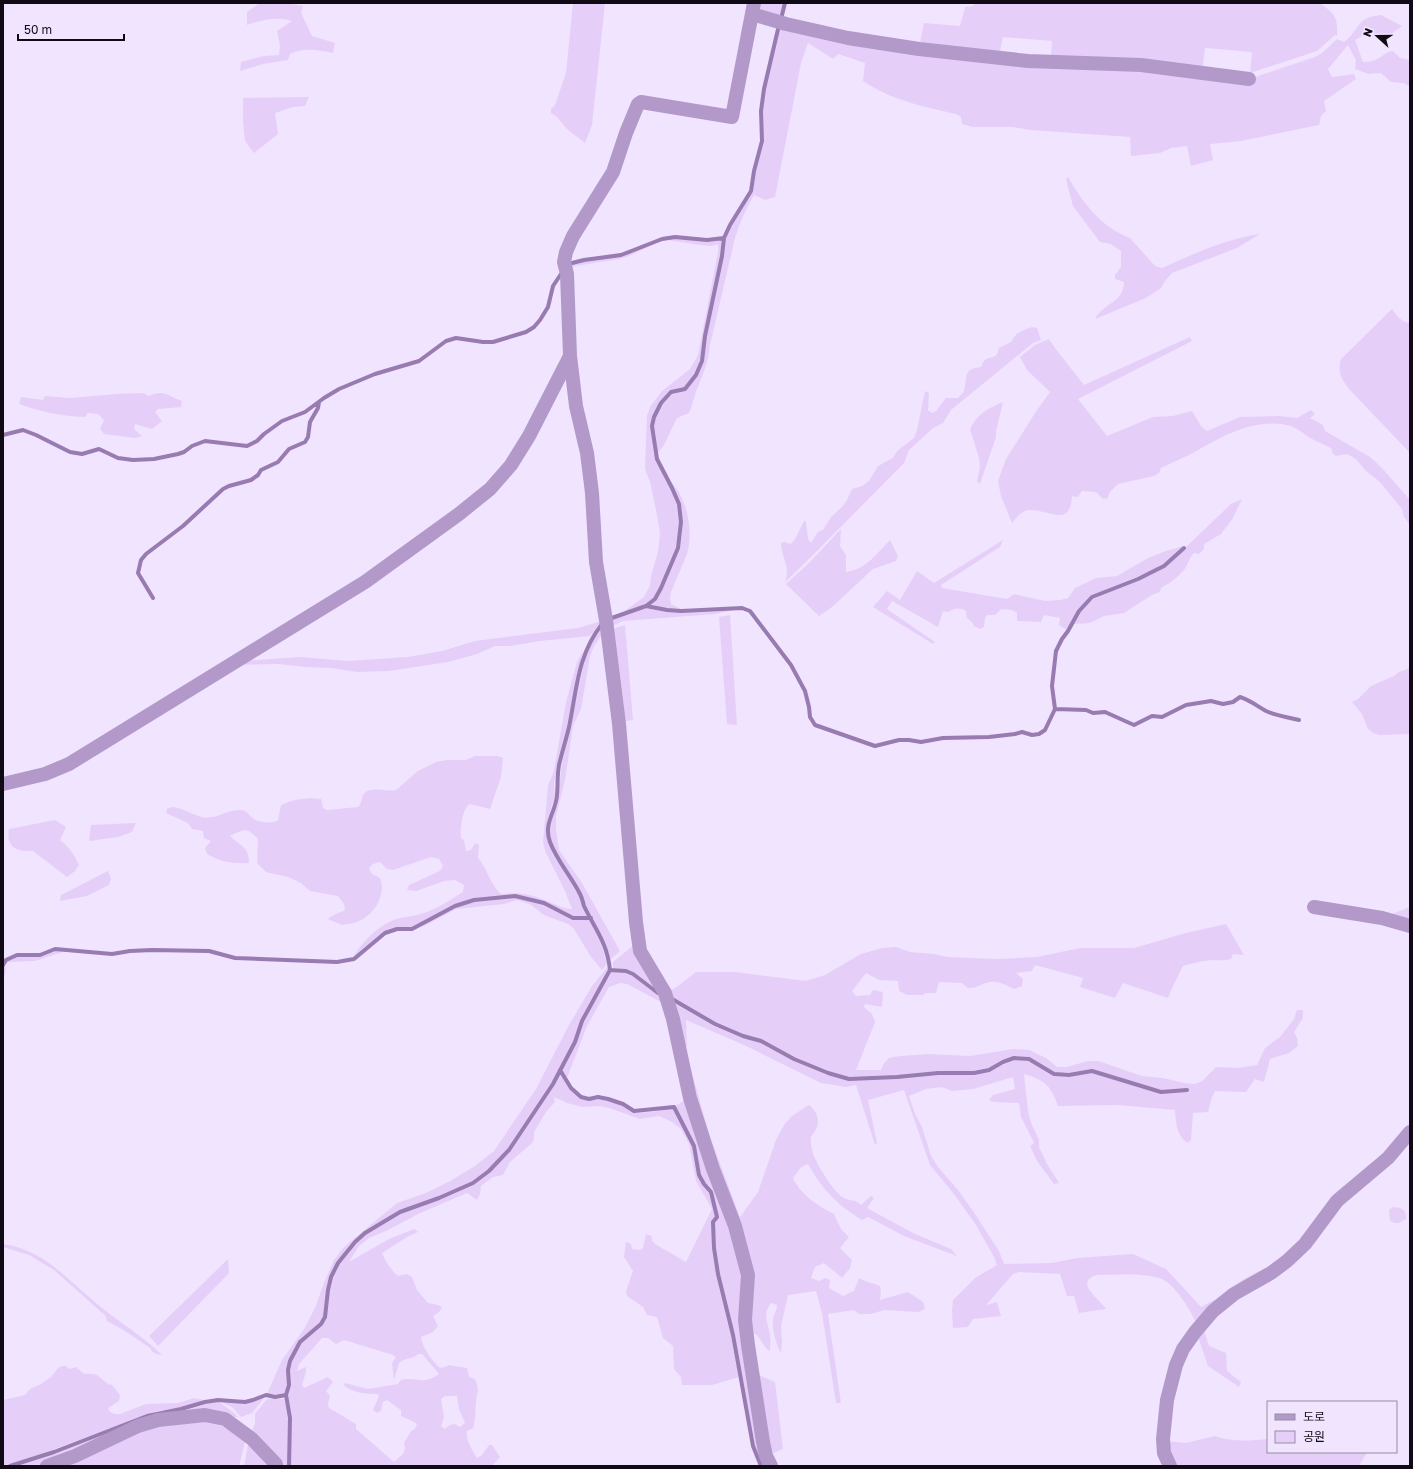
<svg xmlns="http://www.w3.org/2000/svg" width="1413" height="1469" viewBox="0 0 1413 1469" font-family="'Golos Text','Noto Sans KR',sans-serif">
  <rect width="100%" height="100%" fill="#f1e4fe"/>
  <path fill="#e5cff9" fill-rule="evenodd" d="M260,3H286L303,6L301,13L312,36L335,43L333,53C319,50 304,47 290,54L288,60L263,64L240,71L241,62L264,56L279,55L280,46L277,31L292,21C277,16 261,20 247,25V12Z
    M573,3H605L592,125L585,143L568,130L557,117L551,113V109L555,105L566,73Z
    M759,3H784L779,19L757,12Z
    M975,3H1320C1335,14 1338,17 1337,36L1335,35L1317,51L1250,73L1252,52L1205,48L1203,66L1051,56L1052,41L1003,37L1000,51L920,43L924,23L960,26L965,7L973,6Z
    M1381,15L1402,26C1390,36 1384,38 1369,32L1355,40L1363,62C1368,62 1374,61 1379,58C1385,55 1386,51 1393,51L1400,58L1410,60V86L1403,83L1391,82L1381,73L1369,74L1355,69L1356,60L1348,45L1328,69L1332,77L1354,74L1356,79L1324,101L1326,111L1321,116L1319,125L1241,141L1210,144L1213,160L1191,166L1187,146L1171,148L1160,153L1131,156L1130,137L1030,130L1013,127H973L962,124L961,117L956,114C924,107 891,100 863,81L865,63L838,54L833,59L808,43L801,63L775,197L765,200L754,195C746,209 740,222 735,238L710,345C708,364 704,370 698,387C694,395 693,405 689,413L677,418L664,445L657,454L653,426L658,411L662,403L671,393L686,390L696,376L703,361L706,336L723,256L725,238L731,225L752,191L755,171L763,141L762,111L765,90L780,25L842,41L1142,68L1248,81L1258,76L1315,57L1322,53L1337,39L1344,42C1360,30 1356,17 1381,15Z
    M309,97L305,106L293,107L275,113L278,134L254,153L245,141L243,122V98Z
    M1068,177C1083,203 1101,227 1130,238L1155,266L1162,268C1193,254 1225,239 1260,234L1237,248L1172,273L1165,281L1161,288L1146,298L1095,319C1104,302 1123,304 1124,282L1115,279V275L1121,267V251L1111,244L1100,242L1073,206L1066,179Z
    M675,238L707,241L723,239L722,255L701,360L695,375L685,389L671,392L665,397L656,410L651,426L656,459L666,480L672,488L678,505L681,522L677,548L661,588L655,598L646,606L622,613L644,597L650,586L651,576L658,552L660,533L657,515L650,482L645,469L647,416L650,407L662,391L690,369L698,355L718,252V244L711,246L700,245L667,240L656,243L629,256L619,259L575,266L569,270V265L584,261L621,256L653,242L662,239Z
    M1392,309C1397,316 1401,322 1410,323V453L1350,390C1342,380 1337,372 1341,359Z
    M1032,327L1037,328L1041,340L1033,343L951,410L943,423L933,428L909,450L904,463L808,560L785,582C791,567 781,556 781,543L785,542L790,544L794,541L804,521H806L808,539L811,543L818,532L823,530L831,517L843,506L847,500L852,489L862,486L869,481L878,466L893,458L897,451L914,438L917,430L925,391L929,393L928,410L932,413L936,411L946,398H958C960,395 964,393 964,390C968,377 962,369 981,367C982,365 983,362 984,361C991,354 996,362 999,348L1011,342C1016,332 1022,331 1032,327Z
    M1190,337L1192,341L1078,399L1107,436L1153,417L1173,416L1192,411L1201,426L1207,431L1240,417L1279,416L1297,418L1311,410L1315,414L1310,418L1323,425L1325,431L1370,457L1381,467L1410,500V525L1404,517L1402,509L1380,482L1366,471L1356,459L1347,454L1336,456L1333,454L1331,448C1325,445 1318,442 1312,439C1305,435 1299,429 1291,426C1255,416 1221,437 1191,454C1181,459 1171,463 1161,468L1159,473L1154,476L1118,484L1109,493L1108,498L1103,499L1096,492L1082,491L1078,497L1072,496C1070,529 1049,509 1029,510C1021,511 1016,518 1012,523L1001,496L998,481L1006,459L1035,413L1050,392L1027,370L1020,357L1035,345L1049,339L1055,348L1084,385Z
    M143,393L149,396C165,389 167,396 182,401L181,407L158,409L155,412L162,421L152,429L135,424L134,429L142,436L135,438L104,434L100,429L104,420L98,414L88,413L85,417C61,416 41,412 19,404L21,397L43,400L45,396L70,398L117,394Z
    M1003,402L996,431V437L980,484L977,481L980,467L979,458L970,429C977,414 988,408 1003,402Z
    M668,479C687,495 694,531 687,554C682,567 676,579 671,592L670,598L671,604L681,609H667L649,606C660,595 665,582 670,568C673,562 677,555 679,548C686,525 681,500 668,479Z
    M1242,499L1233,518L1221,534L1204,544V549L1199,554L1194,553C1189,558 1188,564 1184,570C1177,578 1170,583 1161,588L1160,592L1152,595L1124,613L1104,616L1090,623L1074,624L1080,611L1093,599L1138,580L1165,567L1231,504Z
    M841,529L840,546L846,555V572C867,569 876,554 890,540L898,556L896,561L873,569L832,607L819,616L786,584L810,562Z
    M1003,540L1000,547L941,585L942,588L1007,599L1014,594L1045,601L1061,600L1068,598L1075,588L1096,578L1117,576L1148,558L1166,551L1183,546L1163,564L1151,571L1091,596L1078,610L1067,630L1059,625L1060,618L1044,615L1041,622L1017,621V613L1012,610L1001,609L995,615H987L985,618L984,627L980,629L974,626L972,622C967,619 966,617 966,611C960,607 954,608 948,612L943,611L938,627L892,601L887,609L935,642L933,644L873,607L887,591L900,600L917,571L934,583Z
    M646,608C676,615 707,611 738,609L715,614L623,621L608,628V620Z
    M730,615L737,725L727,724L719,617Z
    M602,621L590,636L540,641L510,646H495L477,654L448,662L389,671L357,672L331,668L306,667L278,664L237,665L243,661L285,658L301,657L347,661L408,657L442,651L475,641L578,628Z
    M603,625L604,632L594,646L590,656L581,709L573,726L565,780L556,816V830L559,850L582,883L620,951L610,960L605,943L585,904L581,893L560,859L550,838L549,832L551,818L558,795L562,764L585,659L589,648Z
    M625,625L633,720L621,722L610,630Z
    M583,651L577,676L563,747L557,765L554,784L555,796L548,818L546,830L548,841L553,855L579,894L589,917H573L544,903L515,896L473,899L454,905L411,928H397L385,932L353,958C360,944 376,928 391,921C402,916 415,917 427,912C439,907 451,900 463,892L464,885L455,880L444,881L416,891L407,890L409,885L440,871L443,866L439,859L431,857L393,870L387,869L380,862L373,864L369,868L372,874L380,878C386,892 377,911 363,919C357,923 348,924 342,925L328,919L330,917L345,910L344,904L338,896L310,891L301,883L288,877L266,872L257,863L258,839C246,827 245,829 230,836C240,846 249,846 249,863C233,864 221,862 207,854L205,848L211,841L204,838L203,831L192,829L188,823L166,813L167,809C176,803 191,815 202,817C216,820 227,809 241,810C247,810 249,816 254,819C260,823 272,824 278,820L281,805C294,799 307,797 321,799L323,808L327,810L358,807C362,803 361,799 363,795C370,785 386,792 396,790L418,771L436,762L447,760H466L475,756H498L503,758L501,777L490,809L470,804C462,808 460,830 461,838L464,840L466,851L471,850L475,843L479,845L478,858C488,869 489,883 501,894C517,892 532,894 547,901C555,904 563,909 572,909L565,891L546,853L543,843L548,786L554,771L566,702L577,662Z
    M1410,668V734L1380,735L1373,733L1368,729L1362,714L1352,702L1358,699L1371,686L1394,676L1399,672Z
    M55,820L66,827L60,840C69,847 74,854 79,865L75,871L67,877L33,851C17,852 6,848 9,829Z
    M136,823L132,832L118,837L89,841L91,825Z
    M108,871L111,879L109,885L87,896L60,901L61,895Z
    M502,897H515L543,904L573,919H590L600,940L607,964L602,970L591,957L574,929L568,924L544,915L531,905L517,900L504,904L456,909L426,925L412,930L455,906L474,900Z
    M1410,907V922L1387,916Z
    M1226,924L1244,955L1233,954L1231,959C1224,961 1219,960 1212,960C1202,961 1193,963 1183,966L1173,986L1168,998L1123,983L1115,998L1080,987L1083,978L1035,965L1032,971L1016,973L1023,979L1022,986L1014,989C1006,985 996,979 986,983C978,985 978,988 968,988L962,983L939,982L936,993H925L923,995H907L899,991L898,981L879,980L866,973L852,991L856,996L870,995L873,990L883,992L882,1007L865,1004L864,1007L872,1014L875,1022L856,1070H881L884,1063L889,1058L900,1056L929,1054L970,1056L1013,1049L1029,1050L1046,1058L1057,1067H1067L1088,1061H1098L1142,1076L1163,1078L1184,1083L1195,1084L1202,1081L1216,1067L1238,1068L1257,1065L1265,1048L1280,1037L1294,1019L1297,1010H1303V1018L1294,1032L1297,1038L1298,1046L1289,1053L1270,1059L1264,1082L1255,1079L1246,1092L1215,1091L1212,1097L1208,1112L1193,1113L1191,1140L1187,1143C1176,1134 1176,1123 1175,1110L1118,1105L1058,1106C1051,1086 1045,1080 1024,1074L1028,1111L1031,1123L1039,1140V1147L1047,1164L1059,1183L1054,1184L1037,1161L1030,1146L1034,1143L1021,1117L1019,1103L994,1102L989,1100L993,1095L1015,1089L1013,1077L973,1089L952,1091L942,1087L926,1089L909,1096L915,1114L922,1127L931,1156L938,1167L958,1190L973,1211L999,1251L1004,1264L1052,1263L1077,1258L1133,1254L1166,1269L1201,1307L1216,1299L1244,1279L1273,1264L1298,1244L1336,1192L1400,1140L1303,1242L1197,1325C1191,1311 1174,1282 1159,1278C1142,1273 1115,1275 1097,1275C1073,1282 1100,1299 1106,1309L1079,1313L1074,1296H1067L1060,1274L1019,1272L1013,1274L986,1305L997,1302L1001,1316L973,1319L968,1327L953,1328L952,1311L953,1300L975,1278L997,1265L994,1257L976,1225L954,1194L930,1165L904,1090L868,1100L877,1143L875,1145L856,1085L846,1087L821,1083L744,1045L686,1020L687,1046H680L669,999L714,1026L742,1037L760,1043L794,1060L827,1075L849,1080L897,1078L938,1074H974L989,1071L1015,1060L1029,1061L1054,1076L1069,1077L1092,1073L1161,1093L1187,1091V1089L1161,1091L1092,1070L1069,1074L1054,1073L1030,1058L1014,1057L988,1068L974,1071H938L897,1076L849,1078L828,1072L795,1057L761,1040L743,1035L715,1023L673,998L667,993L678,986L696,972H735L806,981L825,975L861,954L882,948L896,947L910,952L934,954L948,957L998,959L1037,957L1080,948H1134L1186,933Z
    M635,944L661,992L633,972L625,969L613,968V962Z
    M55,950H69L35,961L8,962L5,965L6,971L3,982V966L6,961L17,955L40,956Z
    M609,965L610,970L581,1021L574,1042L552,1084L518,1136L501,1158L489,1170L472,1182L439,1197L399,1211L365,1233L347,1250L337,1263L331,1277L327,1290L324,1317L321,1324L300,1342L290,1361L287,1370L288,1385L286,1394L275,1396L267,1394L282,1360L304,1329L315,1308L324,1283L334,1260L344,1247L397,1203L426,1193L450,1181L475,1166L494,1151L536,1089L569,1025L592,986Z
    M612,971L625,972L633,976L649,989L662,996L665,1004L627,984L620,983L609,987L587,1026L567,1078L562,1071L576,1043L583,1022Z
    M691,1070L710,1137L740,1217L758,1192L776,1140L784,1125L792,1116L809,1105C816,1110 820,1119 817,1127C816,1131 812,1134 811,1137C810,1143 812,1151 814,1156C818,1166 834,1193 844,1198C851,1202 854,1198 861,1205L871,1196L874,1198L867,1208L913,1233L951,1249L957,1256L904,1236L868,1217L862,1220C836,1204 823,1190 808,1164L801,1167L793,1178C800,1194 819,1207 834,1214L841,1229L849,1237L840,1248L852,1260L850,1268L842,1278L824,1263L815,1267L811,1278L819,1281L825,1278L830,1280L829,1288L843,1296L854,1291L859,1278C866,1282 873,1283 880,1286L881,1290L880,1300L908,1292L923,1302L925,1309L919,1312L885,1310L870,1314H859L854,1310L828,1314L841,1403H836L822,1313L816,1291L788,1295L781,1326L782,1341L781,1353C776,1344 772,1330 773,1320C773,1315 777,1311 777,1305L771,1303C762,1315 768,1322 770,1335C771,1340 770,1346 770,1351L766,1348L757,1335L748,1330L749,1296L692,1097Z
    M560,1073C567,1081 571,1091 580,1097C588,1102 598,1098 607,1100C617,1102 624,1108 633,1111C641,1115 663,1110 673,1108L693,1146L698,1175L703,1185L710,1193L716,1217L712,1222L713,1249L717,1274L732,1335L739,1377L712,1385H682L681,1377L674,1369L673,1346L663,1338L657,1317L647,1315L643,1307L627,1296L626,1291L633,1271L624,1257L626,1242L631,1244L632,1249L640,1250L643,1248L646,1234L652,1236V1240L655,1244L686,1262L712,1209L696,1181L689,1144L681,1129L672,1122L659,1116L640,1119L609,1108L600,1106L583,1107L567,1103L554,1097L555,1102L546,1112L534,1132V1138L532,1143L510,1162L503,1175L493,1177L481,1186L480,1194L477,1200L467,1193L418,1214L388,1230L369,1238L359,1246L349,1262L389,1239L414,1229L418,1232L407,1237L382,1253C385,1261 391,1270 398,1276L407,1274L412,1277L417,1290L428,1303L438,1305L442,1307L440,1311L433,1316L438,1326L433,1332L421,1337C422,1347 432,1361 440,1368L445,1367L449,1365L467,1368L469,1377L475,1379C480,1391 477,1391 476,1402C475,1411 476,1418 473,1428L467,1431C466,1441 472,1450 477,1458L482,1455L489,1445H492L500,1457L492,1466H290L291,1418L287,1394L290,1385L289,1370L296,1352L301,1343L322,1325L326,1317L332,1277L339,1264L355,1242L366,1234L400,1213L440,1199L473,1184L490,1172L510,1150L544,1100ZM322,1338H328L336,1344L344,1340L393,1355L396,1357L392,1363L394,1380L399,1363L403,1360L414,1357L418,1354H422L439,1374C423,1386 416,1376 401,1380L398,1384L368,1389L345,1383L344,1386C355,1393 365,1394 378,1394L379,1396L373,1410L377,1413L381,1411L383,1402L387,1400L401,1410V1416L408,1419L417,1424L415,1429L411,1431L404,1443L405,1449L403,1454L394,1462L356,1429V1424L329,1408L328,1403L330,1396L326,1391L333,1382L328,1377L304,1388L302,1385L306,1372V1367L297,1371L299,1364ZM445,1396H457L459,1409L465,1423L460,1427L455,1424L450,1425L445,1429L441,1426L444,1417L441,1399Z
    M687,1099L738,1253L767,1466H763L754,1445L734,1334L719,1274L716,1248L714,1222L718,1218L715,1201L712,1191L705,1184L700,1174L696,1146L675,1106Z
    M1393,1207C1401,1207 1407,1210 1406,1219L1399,1223H1394L1390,1220L1389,1210Z
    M3,1244C46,1250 70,1283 102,1308C122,1324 144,1337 162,1355C156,1354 153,1354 150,1348L125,1331L107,1321L105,1315L99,1310L54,1270L29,1255L3,1247Z
    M228,1259L229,1273L158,1346L149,1336Z
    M1203,1327L1209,1346L1226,1353L1227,1371L1241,1382L1239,1387L1208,1366L1197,1334Z
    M62,1366H66L69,1369L76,1367L84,1374C98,1373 98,1376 108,1384L112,1385L120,1395L119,1401L108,1408L110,1412L115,1414H120L146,1404L178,1403L194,1398L204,1400L181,1408L157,1411L143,1416L25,1460L3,1466V1400L25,1395L30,1389L41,1384L51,1377L58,1368Z
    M754,1373L775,1382L783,1449L768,1455Z
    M264,1398L252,1413L241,1417L232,1407L227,1405L221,1401C236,1404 250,1404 264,1398Z
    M267,1399H285L289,1419L288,1466H280L251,1434L255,1423V1414Z
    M218,1401C225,1407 231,1409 238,1417L175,1416L60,1459L34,1466H15L54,1453L106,1432L147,1417L182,1411Z
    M205,1417L246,1438L239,1466H54L139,1428Z
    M1215,1436C1232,1442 1250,1441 1268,1439V1452H1367L1359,1466H1175L1166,1441L1186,1443Z
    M249,1440L274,1466H244Z"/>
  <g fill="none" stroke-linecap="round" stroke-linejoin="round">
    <path stroke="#987bb0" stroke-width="4" d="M782,15L785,3
      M572,263L584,260L621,255L662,239L675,237L707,240L724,238
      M3,435L23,430L36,435L70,452L82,454L99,449L118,458L133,460L154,459L178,454L184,452L192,446L205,441L247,446L257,441L264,434L282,421L305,412L324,398L339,389L375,374L419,361L446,341L456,338L483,342H493L526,332L534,327L540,320L548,307L553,286L561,274
      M153,598L138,573L141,560L146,554L183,526L223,489L229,486L251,480L258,475L261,470L278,462L289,449L305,442L308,437L310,422L318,408L319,402
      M646,606L667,610L681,611L742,608L750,611L791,665L805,691L809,707L810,717L815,725L875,746L899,740H909L921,742L943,738L989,737L1015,734L1022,732L1032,735L1039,734L1045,730L1055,709L1052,686L1056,651L1062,639L1068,631L1079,611L1092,597L1138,579L1164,566L1184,548
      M609,619L646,606L655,599L661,588L678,548L681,522L679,504L672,488L657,459L652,426L654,417L661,403L671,392L685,389L696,375L702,361L705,336L722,256L724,238L730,225L751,191L754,171L762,141L761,111L764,89L779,25
      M1055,709L1086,710L1093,713L1105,712L1134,725L1152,716L1162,717L1186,705L1211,701L1223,704L1233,702L1240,697C1250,700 1257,706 1266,711C1276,716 1288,717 1299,720
      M3,965L6,960L17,955H40L55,949L112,954L130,951L152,950L209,951L235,958L337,962L354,959L385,933L397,929H412L455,906L474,900L515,896L544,903L573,918H591
      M610,970L626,971L633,974L658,993
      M672,999L715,1024L743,1036L761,1041L794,1059L828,1073L849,1079L897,1077L938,1073H974L989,1070L1003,1062L1014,1058L1029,1059L1054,1074L1069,1075L1092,1071L1161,1092L1187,1090
      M560,1070L571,1088L581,1097L589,1099L598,1097L608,1099L623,1104L634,1111L674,1107L694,1146L699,1175L704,1184L711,1192L717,1217L713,1222L714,1248L718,1274L733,1335L753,1446L761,1466
      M10,1466L54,1452L147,1416L181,1409L205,1402L218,1400L245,1402L253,1400L266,1395L275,1397L286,1395
      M289,1466L290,1418L286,1395L289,1385L288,1370L290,1361L300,1342L321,1324L325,1317L328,1290L331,1277L338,1263L355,1242L365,1233L400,1212L439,1198L473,1183L489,1171L509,1150L553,1084L575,1042L582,1021L610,970C607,942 595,929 584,906C583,902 582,898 580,894C571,876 557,861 550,842C543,823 556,812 557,795C558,785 557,776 559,765C562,752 566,740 569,727C577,689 577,656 602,624"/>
    <path stroke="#b399ca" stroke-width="14" d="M754,3L732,117L641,102L638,104L626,133L613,172L573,236L566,252L564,262L567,274L570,356L576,406L587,453L592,493L596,562L606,620L619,724L636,922L640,951L665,993L673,1019L690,1098L713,1169L735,1226L748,1275L745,1320L748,1345L763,1442L766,1456L771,1466
      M752,14L786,24L848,38L919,49L1028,61L1141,65L1249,79
      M3,784L45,774L69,764L365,582L459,514L490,489L511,465L529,436L570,356
      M1314,907L1382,918L1410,926
      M47,1466L75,1456L138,1426L158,1420L205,1415L225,1419L252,1439L276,1464V1466
      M1170,1466L1164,1453L1163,1439L1167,1400L1176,1365L1183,1349L1195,1332L1213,1311L1234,1294L1271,1273L1287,1261L1305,1244L1337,1201L1388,1158L1410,1132"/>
  </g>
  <rect width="1413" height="1469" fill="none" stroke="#100a14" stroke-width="8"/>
  <rect x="1267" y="1401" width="130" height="52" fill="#f1e4fe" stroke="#978da0"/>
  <rect x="1275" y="1414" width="20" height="6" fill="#b399ca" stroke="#978da0"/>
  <text x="1303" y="1421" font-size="12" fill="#100a14">도로</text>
  <rect x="1275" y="1431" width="20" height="12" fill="#e5cff9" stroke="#978da0"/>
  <text x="1303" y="1441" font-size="12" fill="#100a14">공원</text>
  <g transform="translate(1377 36) rotate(291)" stroke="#f1e4fe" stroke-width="3" paint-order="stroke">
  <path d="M0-3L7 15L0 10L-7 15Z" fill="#100a14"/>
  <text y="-6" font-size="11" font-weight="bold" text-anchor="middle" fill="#100a14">N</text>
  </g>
  <path d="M18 34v6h106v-6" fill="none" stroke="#100a14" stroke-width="2"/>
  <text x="24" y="34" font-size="12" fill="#100a14" stroke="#f1e4fe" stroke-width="3" paint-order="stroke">50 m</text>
</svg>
